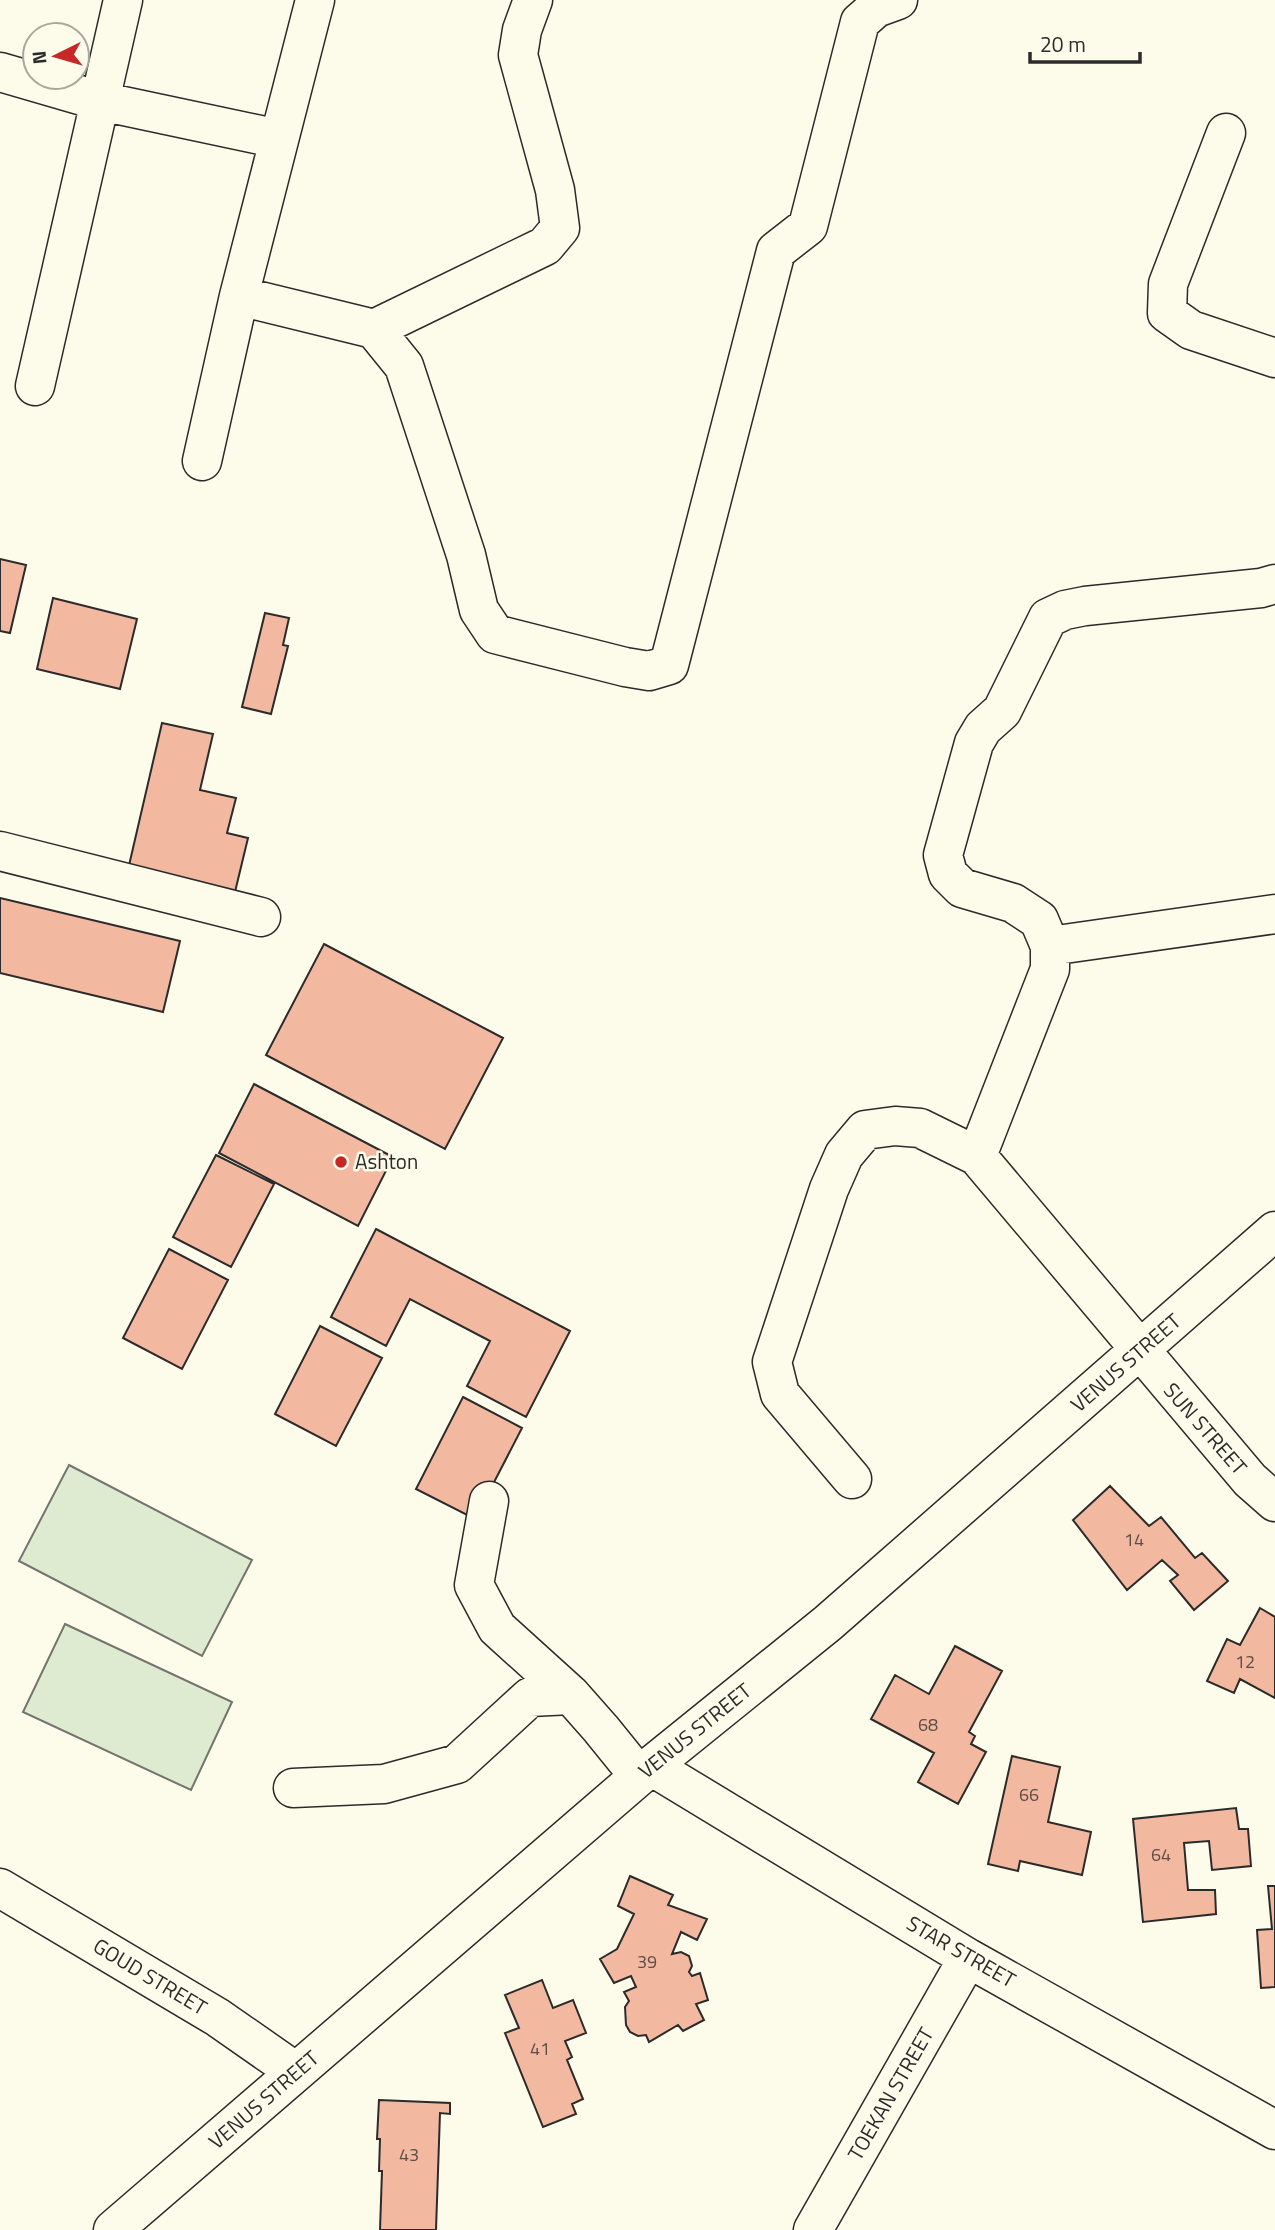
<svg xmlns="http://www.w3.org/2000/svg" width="1275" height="2230" viewBox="0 0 1275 2230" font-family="'Titillium Web',sans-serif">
  <rect width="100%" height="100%" fill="#fdfbea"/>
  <path fill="#deebd1" stroke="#74746e" stroke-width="2" d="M69,1465L252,1560L202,1656L19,1561Z
    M65,1624L232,1702L191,1790L23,1712Z"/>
  <path fill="#f2b8a0" stroke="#2b2b2b" stroke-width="2" d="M0,559L26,565L10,633L0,631Z
    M53,598L137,619L120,689L37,669Z
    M265,613L289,618L283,645L288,646L271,714L242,707Z
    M162,723L213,734L200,790L236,798L227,833L248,838L234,896L127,874Z
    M0,898L180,941L163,1012L0,973Z
    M324,944L503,1038L445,1149L266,1055Z
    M254,1084L393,1157L358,1226L219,1153Z
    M216,1155L274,1184L231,1267L173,1237Z
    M376,1229L570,1331L526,1417L467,1386L490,1341L410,1299L386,1346L331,1317Z
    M169,1249L228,1280L182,1369L123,1338Z
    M320,1326L382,1358L336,1446L275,1414Z
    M463,1397L522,1428L475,1519L416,1489Z
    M1110,1486L1149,1526L1161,1517L1195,1558L1202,1553L1228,1581L1194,1610L1170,1581L1178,1575L1162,1560L1127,1590L1073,1520Z
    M1260,1608L1275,1617V1698L1240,1679L1234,1693L1207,1681L1227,1639L1240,1645Z
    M955,1646L1002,1671L969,1732L975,1736L971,1744L986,1752L958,1804L918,1782L934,1753L871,1719L895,1675L929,1694Z
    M1012,1756L1060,1767L1048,1822L1091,1832L1082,1875L1020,1861L1018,1871L988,1864Z
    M1236,1808L1239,1829H1248L1251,1866L1212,1870L1209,1841L1184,1843L1188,1890H1215L1216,1914L1143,1922L1133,1819Z
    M630,1876L673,1895L668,1905L707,1919L697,1940L681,1932L672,1954L681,1952L689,1956L692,1966L689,1972L692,1976L700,1973L708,2000L696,2004L704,2020L683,2031L678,2025L649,2042L646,2035L638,2036L630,2032L626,2025L625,2007L629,2001L624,1992L636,1987L631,1976L614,1983L600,1959L617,1949L634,1914L618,1906Z
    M1268,1886H1275V1987L1261,1988L1257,1930L1272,1929Z
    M542,1980L553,2008L573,2000L586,2033L565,2041L572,2057L567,2060L583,2099L572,2104L576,2114L543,2127L505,2033L519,2028L505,1995Z
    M379,2100L450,2103V2114L440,2113L436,2230H380L382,2171H379L380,2139H377Z"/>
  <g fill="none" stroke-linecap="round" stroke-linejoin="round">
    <g stroke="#2b2b2b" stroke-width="41">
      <path id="minor" d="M123,0L100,101L279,139
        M0,72L100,101L35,386
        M1226,133L1168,284L1167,313L1191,330L1275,358
        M239,296L374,329L404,366L466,555L479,610L495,634L625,667L649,671L669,665L776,251L808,226L860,22L876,8L898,0
        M374,329L545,246L560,228L555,190L518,55L522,30L533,0
        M202,461L239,296L315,0
        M0,851L261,917
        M1050,946L1275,914
        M977,1156L1050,969V946L1039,920L1013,903L962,888L948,874L943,855L974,743L983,728L1002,711L1048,618L1065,610L1085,606L1261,588L1275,584
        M852,1479L780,1394L772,1362L829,1189L844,1155L865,1130L895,1126L920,1128L977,1156L1250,1480L1275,1502
        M489,1501L474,1585L497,1628L571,1695
        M651,1766L968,1958L1275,2130
        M293,1788L384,1784L457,1764L530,1697L571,1695L601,1729L639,1776
        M0,1888L217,2017L296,2072
        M113,2230L651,1766L828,1623L1275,1231
        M813,2230L968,1958"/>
    </g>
    <use href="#minor" stroke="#fdfbea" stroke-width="38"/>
  </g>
  <circle fill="#c62828" stroke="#fdfbea" stroke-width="2.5" cx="341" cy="1162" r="7"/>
  <g text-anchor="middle" stroke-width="5" stroke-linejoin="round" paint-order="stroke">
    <g font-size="18" fill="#5d4e48">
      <text x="1134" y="1546">14</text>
      <text x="1245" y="1668">12</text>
      <text x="928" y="1731">68</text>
      <text x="1029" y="1801">66</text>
      <text x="1161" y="1861">64</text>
      <text x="647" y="1968">39</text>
      <text x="540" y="2055">41</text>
      <text x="409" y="2161">43</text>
    </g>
    <g font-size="21" fill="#2b2b2b" stroke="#fdfbea" text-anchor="start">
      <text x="355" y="1169">Ashton</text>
    </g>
    <g font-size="21" fill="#2b2b2b" stroke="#fdfbea">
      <text transform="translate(1126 1363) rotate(-41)" y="7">VENUS STREET</text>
      <text transform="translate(1205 1429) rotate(49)" y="7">SUN STREET</text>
      <text transform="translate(695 1731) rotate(-39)" y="7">VENUS STREET</text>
      <text transform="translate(961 1952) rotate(30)" y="7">STAR STREET</text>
      <text transform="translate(150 1977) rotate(31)" y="7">GOUD STREET</text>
      <text transform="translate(891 2094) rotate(-60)" y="7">TOEKAN STREET</text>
      <text transform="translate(264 2100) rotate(-41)" y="7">VENUS STREET</text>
    </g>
  </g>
  <g transform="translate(56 56) rotate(265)"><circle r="33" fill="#fdfbea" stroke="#a9a89e" stroke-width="2"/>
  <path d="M0-5L12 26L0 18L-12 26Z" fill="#c62828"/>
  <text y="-10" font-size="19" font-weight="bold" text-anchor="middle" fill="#2b2b2b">N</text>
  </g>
  <path d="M1030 52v10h110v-10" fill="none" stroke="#2b2b2b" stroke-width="3.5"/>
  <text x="1040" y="52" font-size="21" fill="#2b2b2b" stroke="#fdfbea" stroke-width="5" paint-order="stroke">20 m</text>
</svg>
